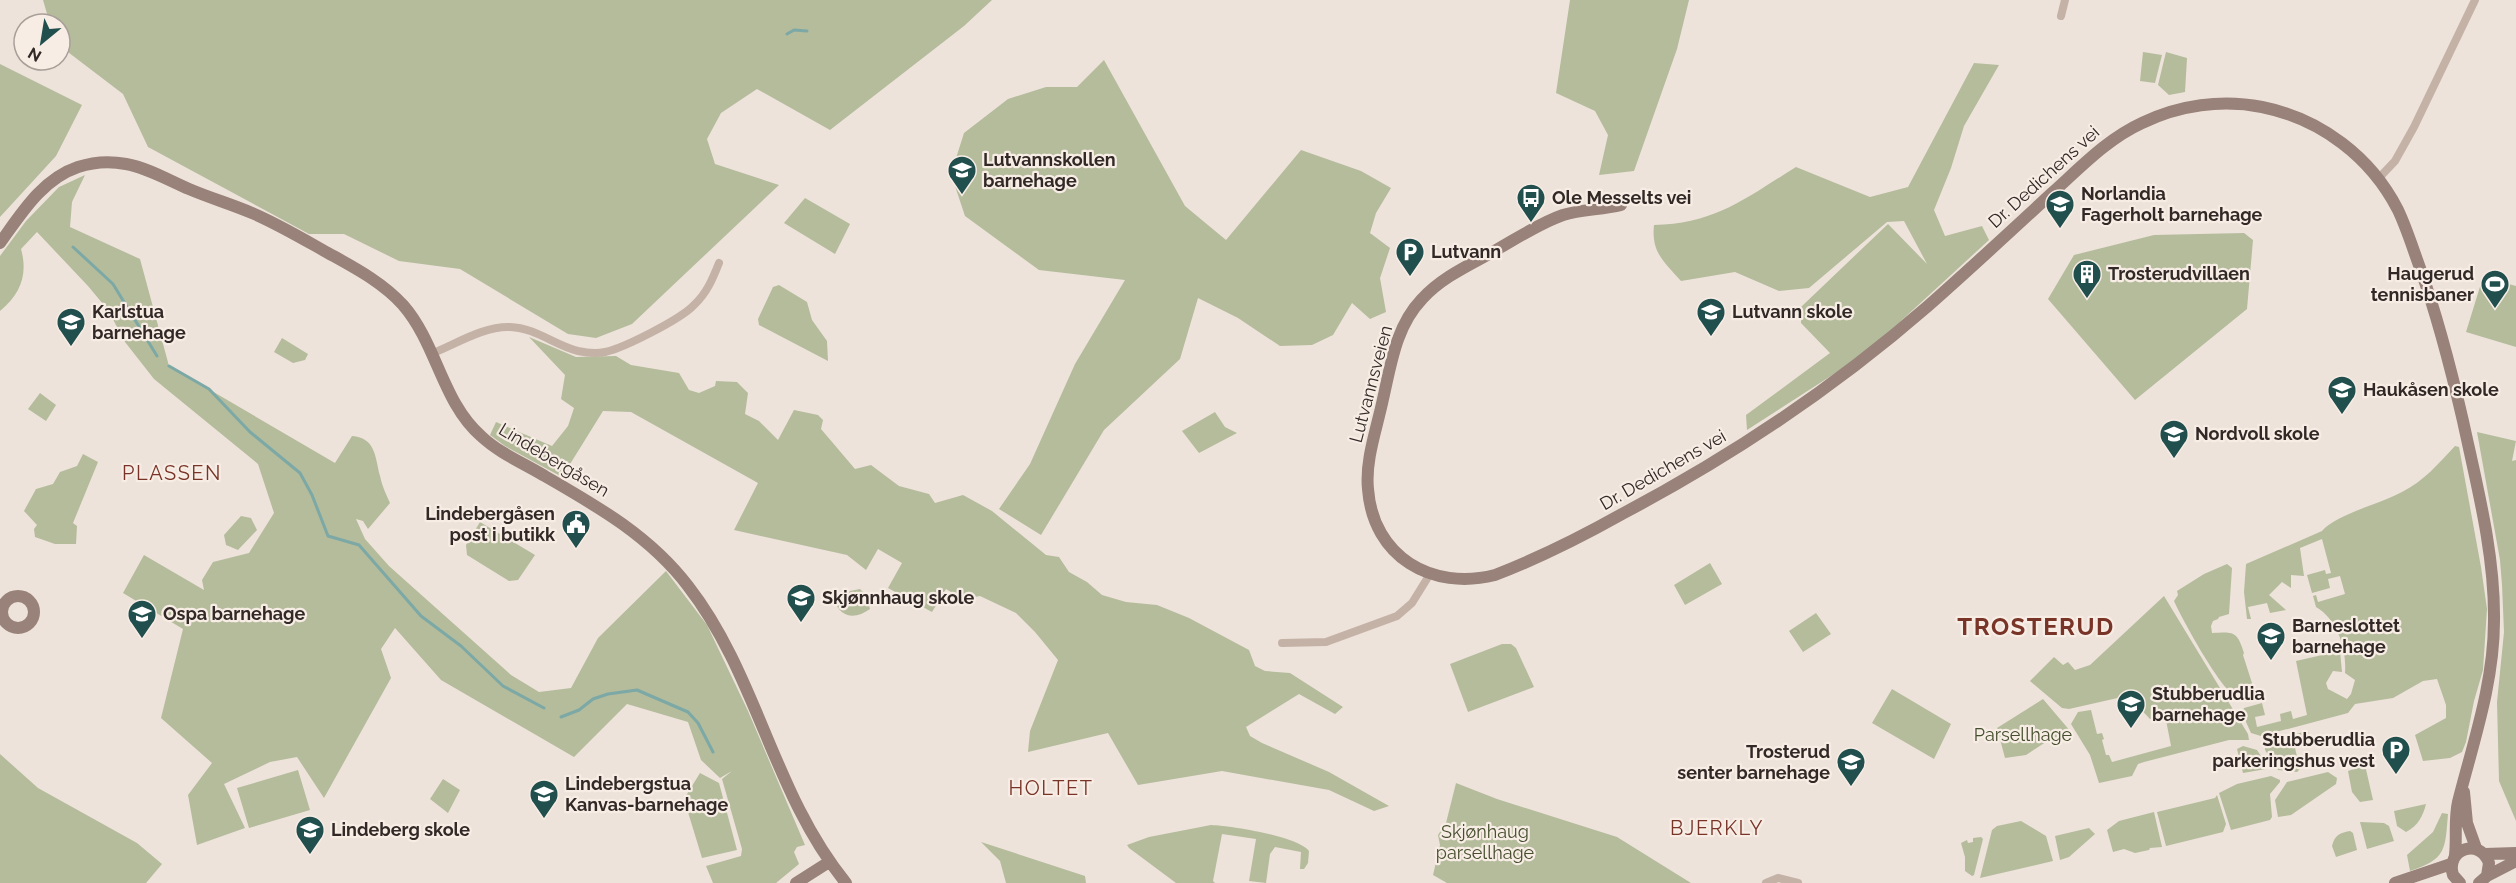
<svg xmlns="http://www.w3.org/2000/svg" width="2516" height="883" viewBox="0 0 2516 883" font-family="Raleway,sans-serif">
  <rect width="100%" height="100%" fill="#eee3da"/>
  <path fill="#b4bc9c" d="M43,0H992L964,26L830,130L757,89L721,113L707,139L715,164L779,185L632,324L596,338L568,334L460,269L399,261L344,234H309L148,147L123,94L60,46V24H50Z
    M1570,0H1689L1677,49L1634,171L1599,175L1608,135L1595,111L1556,93Z
    M2143,52L2162,55L2155,83L2140,81Z
    M2166,52L2187,58L2185,92L2169,95L2158,85Z
    M1104,60L1185,206L1226,240L1301,150L1361,171L1391,188L1376,213L1370,233L1390,248L1380,278L1386,312L1370,319L1352,303L1333,335L1312,345L1280,346L1238,318L1198,298L1180,359L1104,430L1041,535L999,509L1030,464L1075,364L1125,280L1039,270L965,216L951,174L964,133L1008,99L1046,87H1077Z
    M1974,63L1999,65L1964,126L1951,168L1934,210L1945,236L1982,226L1989,240L1865,354L1747,430L1746,415L1830,353L1801,323V307L1888,224L1927,264L1904,221L1887,222L1809,288L1779,291L1735,272L1681,281C1664,262 1651,252 1654,225C1715,224 1746,198 1796,167L1870,197L1908,187Z
    M0,64L82,105L56,156L0,217Z
    M85,175L72,202L70,227L140,259L169,366L335,463L352,436C376,438 375,457 380,476C382,486 386,494 390,503L368,529L363,521L356,519L365,539L389,566L511,675L539,692L571,688L598,638L666,571L707,625L748,711L805,845L797,847L794,852L799,864L776,883H713L706,866L741,856L742,849L722,779L732,771L720,778L701,760L688,722L627,704L574,757L441,680L395,628L381,649L391,678L324,798L297,757L270,762L224,784L245,828L197,845L188,795L212,763L161,718L183,629L123,593L144,555L204,590L202,580L213,562L249,553L274,513L258,464L154,379L125,342L108,310L88,286L37,232L21,249C28,274 21,294 0,311V256L26,221L59,187Z
    M805,198L850,224L835,254L784,223Z
    M2244,233L2253,240L2247,309L2135,400L2048,299L2074,255L2154,235Z
    M2483,277L2516,286V347L2466,332Z
    M779,285L807,302L812,320L827,341L828,361L759,325L758,319L773,287Z
    M529,337L576,357L616,356L631,365L679,373L689,390L699,393L715,386L716,381L737,382L748,393L745,414L759,421L778,440L794,410L818,415L823,420L821,429L855,469L871,465L899,486L929,494L935,503L963,495L992,511L1046,555L1059,557L1069,572L1087,582L1102,595L1126,602L1157,605L1189,618L1249,650L1255,666L1265,671L1290,673L1343,707L1335,714L1299,694L1246,727L1250,736L1262,743L1329,772L1389,806L1374,811L1329,790L1222,771L1138,785L1108,733L1028,752L1030,731L1058,660L1035,632L1016,613L980,596L963,599L946,589L932,612L888,588L902,563L878,549L866,570L847,555L734,530L758,483L631,412L603,411L562,477L505,446L490,435L496,422L552,446L568,426L574,408L561,399L565,375Z
    M282,338L308,354L305,360L293,363L274,352Z
    M40,393L56,405L46,421L28,409Z
    M1215,412L1225,427L1237,433L1199,453L1182,431Z
    M2477,432L2516,441L2512,461L2516,460V821L2499,781L2497,702L2504,632L2502,585L2500,560Z
    M2455,446L2459,447L2481,567L2487,609L2483,670L2474,701L2466,742L2462,752L2450,758L2423,761L2415,735L2446,718V705L2437,679L2423,681L2393,698L2355,704L2348,713L2261,736L2251,733L2242,713L2244,708L2262,703L2265,715L2255,717L2257,727L2281,721L2280,714L2291,711L2293,719L2307,715L2296,661L2340,651L2342,672L2333,671L2326,683L2328,689L2347,699L2351,694L2355,680L2345,673C2347,649 2337,619 2316,607L2313,596L2316,595L2318,602L2345,594L2340,576L2328,579L2330,588L2312,593L2307,575L2325,570L2326,574L2331,573L2322,539L2300,548L2304,576L2291,575V588L2282,582L2269,595L2286,610L2270,613L2267,603L2248,607L2251,619H2247L2244,592L2246,564L2322,531C2335,515 2382,503 2402,492C2424,481 2438,464 2455,446Z
    M83,454L98,462L73,523L77,526L76,544H55L35,537L34,529L37,525L24,511L36,489L53,484L60,472L77,466Z
    M241,516L251,518L257,530L238,550L226,545L224,535Z
    M480,522L535,555L518,580L509,581L467,555L466,545Z
    M1710,563L1722,584L1685,605L1674,585Z
    M2227,564L2232,568L2229,614L2219,617L2218,619L2213,621L2211,626L2212,633C2233,632 2237,630 2244,653L2243,655L2252,683L2249,690L2233,695C2217,682 2183,621 2174,601L2178,595L2177,591L2204,574Z
    M860,589L866,595L870,609C856,619 841,619 834,600L837,596L847,595L850,591Z
    M2164,596L2248,734L2249,740H2229L2144,762L2138,764L2132,776L2099,783L2090,755L2071,724L2078,712L2091,710L2097,734L2102,733L2104,739L2102,740L2106,755H2109L2112,762L2171,746L2166,720L2150,719L2132,700L2122,697L2069,709L2062,708L2030,681L2054,657L2063,665L2068,662L2075,670L2090,665Z
    M1816,613L1831,634L1803,652L1789,631Z
    M1502,644H1511L1516,648L1534,687L1468,712L1450,664Z
    M1892,689L1951,724L1934,759L1872,723Z
    M2043,699L2071,732L2049,740L2026,755L2005,758L1997,728Z
    M2308,731L2311,742L2295,748L2300,769L2297,772L2278,770L2265,750L2266,744L2270,740Z
    M2243,746L2257,750L2267,765L2266,769L2243,773L2237,749Z
    M0,754L38,788L137,843L162,864L146,883H0Z
    M2365,765L2373,800L2360,802L2352,792L2348,771Z
    M298,770L310,810L249,828L237,788Z
    M2328,772L2337,778L2336,784L2291,815L2278,817L2275,800L2287,782Z
    M700,773L719,783L737,850L702,858L684,799Z
    M2271,776L2280,780V782L2270,794L2272,817L2270,820L2231,830L2219,793L2237,784Z
    M443,779L460,790L448,813L430,799Z
    M1456,783L1497,799L1617,837L1691,883H1447L1433,875L1440,845L1438,835L1446,823Z
    M2217,795L2226,824L2223,832L2166,846L2157,812L2215,798Z
    M2426,804C2423,816 2418,826 2406,832L2397,826L2394,811Z
    M2154,812L2162,847L2150,848L2149,850L2135,853L2124,849L2113,852L2107,830L2119,821Z
    M2442,813L2448,814C2445,849 2447,859 2410,871L2407,855L2433,832Z
    M2021,821L2046,836L2053,861L1980,878L1992,830L1997,826Z
    M2360,822L2384,823L2389,826L2394,841L2367,849Z
    M1211,825C1231,826 1298,836 1309,851L1308,863L1304,869H1300L1301,852L1275,847L1270,854L1266,883L1249,881L1256,839L1222,834L1213,881L1215,883H1176L1129,848L1127,845L1149,837Z
    M2089,828L2095,834L2069,857L2060,860L2055,836Z
    M2350,831L2353,833L2357,850L2336,857L2332,846C2335,835 2339,833 2350,831Z
    M1981,837L1983,839L1974,875L1972,876L1965,871V857L1961,843L1967,840L1968,843L1973,842V838Z
    M981,842L1085,876L1086,883H1006L1000,861Z"/>
  <g fill="none" stroke-linecap="round" stroke-linejoin="round">
    <path stroke="#7ca8a6" stroke-width="3" d="M787,34L794,30L807,31
      M73,247L113,284L157,356
      M169,366L209,389L250,432L300,473L312,495L328,536L359,545L421,616L461,646L503,686L544,708
      M561,717L579,710L593,699L608,694L637,690L688,712L698,723L713,752"/>
    <path stroke="#c5b2a7" stroke-width="8" d="M2061,16L2065,0
      M2378,179L2395,161L2414,127L2475,0
      M433,353C456,344 484,326 510,327C536,328 554,345 578,351C587,353 596,354 605,352C624,348 681,319 694,305C707,293 713,278 719,263
      M1282,643L1326,642L1397,616L1412,603L1430,574
      M1766,883L1778,878L1798,883"/>
    <path stroke="#988279" stroke-width="12" d="M1621,205C1602,210 1582,209 1563,215C1540,223 1519,237 1498,249C1472,264 1443,276 1422,299C1396,326 1391,364 1383,399C1377,428 1365,460 1368,489C1373,557 1432,591 1495,575C1539,558 1581,537 1622,514C1732,456 1835,387 1928,306C1970,269 2011,231 2052,193C2080,168 2107,139 2142,123C2179,105 2222,99 2262,107C2321,119 2371,157 2398,210C2407,229 2413,249 2420,268C2438,318 2451,369 2463,421C2477,486 2495,554 2494,621C2494,683 2473,743 2458,802C2454,819 2457,838 2455,855
      M0,243C21,214 42,179 78,167C93,162 111,161 126,164C148,168 168,180 189,189C210,198 231,204 252,213C278,224 303,239 328,253C355,268 382,282 403,305C437,344 442,402 481,436C499,453 523,463 543,475C597,506 650,536 688,586C758,676 773,794 846,883
      M2 612a16 16 0 1 1 32 0a16 16 0 1 1-32 0Z
      M2464,792L2467,823L2476,848
      M2485,854L2516,853
      M2487,876L2516,861
      M796,883L829,862
      M2395,883L2451,864
      M2460,883L2453,875C2445,849 2480,837 2489,863L2487,876L2479,883"/>
  </g>
  <defs>
    <g id="school-pin" transform="scale(1.5)"><path d="M0 17L-7.5 6A9.5 9.5 0 1 1 7.5 6Z" fill="#214f4e" stroke="#f7ede5"/><path d="M0-5L7-2L0 1L-7-2ZM-4 1L0 2.5L4 1V4Q0 6-4 4Z" fill="#fff"/></g>
    <g id="bus-pin" transform="scale(1.5)"><path d="M0 17L-7.5 6A9.5 9.5 0 1 1 7.5 6Z" fill="#214f4e" stroke="#f7ede5"/><path d="M-5-6H5V4H4V6H2V4H-2V6H-4V4H-5ZM-3.5-4V0h7V-4ZM-3.5 1.2v1.5H-2V1.2ZM2 1.2v1.5H3.5V1.2Z" fill="#fff"/></g>
    <g id="parking-pin" transform="scale(1.5)"><path d="M0 17L-7.5 6A9.5 9.5 0 1 1 7.5 6Z" fill="#214f4e" stroke="#f7ede5"/><path d="M-3.5-5.5H1a3.5 3.5 0 0 1 0 7H-1V5.5H-3.5ZM-1-3.4V-.6H.8a1.4 1.4 0 0 0 0-2.8Z" fill="#fff"/></g>
    <g id="building-pin" transform="scale(1.5)"><path d="M0 17L-7.5 6A9.5 9.5 0 1 1 7.5 6Z" fill="#214f4e" stroke="#f7ede5"/><path d="M-4-6H4V6H1V3H-1V6H-4ZM-2.5-4.3h1.7v1.8h-1.7ZM.8-4.3h1.7v1.8H.8ZM-2.5-1h1.7V.8h-1.7ZM.8-1h1.7V.8H.8Z" fill="#fff"/></g>
    <g id="stadium-pin" transform="scale(1.5)"><path d="M0 17L-7.5 6A9.5 9.5 0 1 1 7.5 6Z" fill="#214f4e" stroke="#f7ede5"/><path d="M0-5a6.5 5 0 1 0 0 10a6.5 5 0 1 0 0-10ZM-3.5-1.8h7v3.6h-7Z" fill="#fff"/></g>
    <g id="civic-pin" transform="scale(1.5)"><path d="M0 17L-7.5 6A9.5 9.5 0 1 1 7.5 6Z" fill="#214f4e" stroke="#f7ede5"/><path d="M-.6-6.5H3V-4.5H.6V-3L4-1V1h2V6H-6V1h2V-1L-.6-3ZM-1.2 2.5V6h2.4V2.5Z" fill="#fff"/></g>
  </defs>
  <g fill-rule="evenodd">
    <use href="#school-pin" x="962" y="170"/>
    <use href="#bus-pin" x="1531" y="198"/>
    <use href="#school-pin" x="2060" y="204"/>
    <use href="#parking-pin" x="1410" y="252"/>
    <use href="#building-pin" x="2087" y="274"/>
    <use href="#stadium-pin" x="2495" y="284"/>
    <use href="#school-pin" x="1711" y="312"/>
    <use href="#school-pin" x="71" y="322"/>
    <use href="#school-pin" x="2342" y="390"/>
    <use href="#school-pin" x="2174" y="434"/>
    <use href="#civic-pin" x="576" y="524"/>
    <use href="#school-pin" x="801" y="598"/>
    <use href="#school-pin" x="142" y="614"/>
    <use href="#school-pin" x="2271" y="636"/>
    <use href="#school-pin" x="2131" y="704"/>
    <use href="#parking-pin" x="2396" y="750"/>
    <use href="#school-pin" x="1851" y="762"/>
    <use href="#school-pin" x="544" y="794"/>
    <use href="#school-pin" x="310" y="830"/>
  </g>
  <g text-anchor="middle" stroke-width="4.5" stroke-linejoin="round" paint-order="stroke">
    <g font-size="18" font-weight="bold" fill="#322927" stroke="#f7ede5" text-anchor="start">
      <text x="983" y="166">Lutvannskollen<tspan x="983" dy="21">barnehage</tspan></text>
      <text x="2081" y="200">Norlandia<tspan x="2081" dy="21">Fagerholt barnehage</tspan></text>
      <text x="1552" y="204">Ole Messelts vei</text>
      <text x="1431" y="258">Lutvann</text>
      <text x="2108" y="280">Trosterudvillaen</text>
      <text x="2474" y="280" text-anchor="end">Haugerud<tspan x="2474" dy="21">tennisbaner</tspan></text>
      <text x="92" y="318">Karlstua<tspan x="92" dy="21">barnehage</tspan></text>
      <text x="1732" y="318">Lutvann skole</text>
      <text x="2363" y="396">Haukåsen skole</text>
      <text x="2195" y="440">Nordvoll skole</text>
      <text x="555" y="520" text-anchor="end">Lindebergåsen<tspan x="555" dy="21">post i butikk</tspan></text>
      <text x="822" y="604">Skjønnhaug skole</text>
      <text x="163" y="620">Ospa barnehage</text>
      <text x="2292" y="632">Barneslottet<tspan x="2292" dy="21">barnehage</tspan></text>
      <text x="2152" y="700">Stubberudlia<tspan x="2152" dy="21">barnehage</tspan></text>
      <text x="2375" y="746" text-anchor="end">Stubberudlia<tspan x="2375" dy="21">parkeringshus vest</tspan></text>
      <text x="1830" y="758" text-anchor="end">Trosterud<tspan x="1830" dy="21">senter barnehage</tspan></text>
      <text x="565" y="790">Lindebergstua<tspan x="565" dy="21">Kanvas-barnehage</tspan></text>
      <text x="331" y="836">Lindeberg skole</text>
    </g>
    <g font-size="18" fill="#322927" stroke="#f7ede5">
      <text transform="translate(2044 177) rotate(-42)" y="6">Dr. Dedichens vei</text>
      <text transform="translate(1371 384) rotate(-75)" y="6">Lutvannsveien</text>
      <text transform="translate(554 460) rotate(31)" y="6">Lindebergåsen</text>
      <text transform="translate(1663 470) rotate(-30)" y="6">Dr. Dedichens vei</text>
    </g>
    <g font-size="18" fill="#454e2d" stroke="#f7ede5">
      <text x="2023" y="741">Parsellhage</text>
      <text x="1485" y="838">Skjønhaug<tspan x="1485" dy="21">parsellhage</tspan></text>
    </g>
    <g font-size="20" letter-spacing="1.5" fill="#793428" stroke="#f7ede5">
      <text x="172" y="480">PLASSEN</text>
      <text x="1051" y="795">HOLTET</text>
      <text x="1717" y="835">BJERKLY</text>
    </g>
    <g font-size="24" font-weight="bold" letter-spacing="1.5" fill="#793428" stroke="#f7ede5">
      <text x="2036" y="635">TROSTERUD</text>
    </g>
  </g>
  <g transform="translate(42 42) rotate(210)"><circle r="28" fill="#f7ede5" stroke="#a89f99" stroke-width="1.5"/>
  <path d="M0-4.5L10 22L0 15L-10 22Z" fill="#214f4e"/>
  <text y="-9" font-size="16" font-weight="bold" text-anchor="middle" fill="#322927">N</text>
  </g>
</svg>
